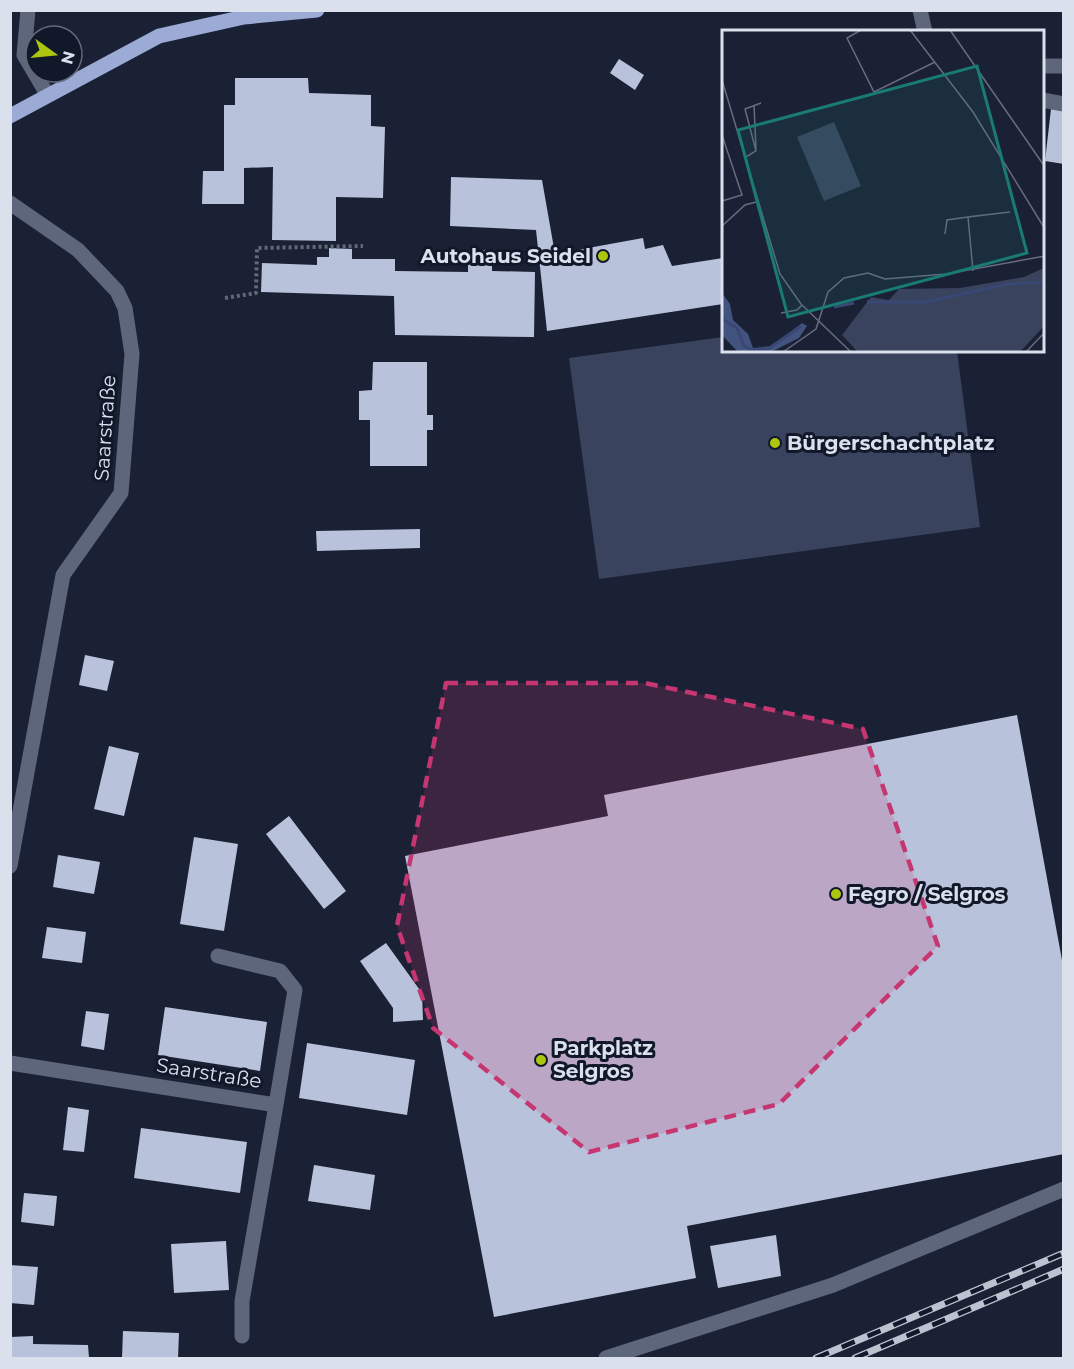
<svg xmlns="http://www.w3.org/2000/svg" width="1074" height="1369" viewBox="0 0 1074 1369" font-family="Montserrat,sans-serif">
  <rect width="100%" height="100%" fill="#1a2134"/>
  <path fill="#39435d" d="M723,337V351H957L980,527L599,579L569,358Z"/>
  <path fill="#b8c2db" d="M619,59L644,75L635,90L610,73Z
    M235,78H308L309,93L371,95V126L385,127L383,198L336,197V241L272,240L273,167L244,168V204H202L203,171H224V105H235Z
    M1051,109L1064,111V164L1045,161Z
    M451,177L542,180L555,254L643,238L645,249L663,245L672,266L723,258V304L547,331L536,230L450,226Z
    M329,248L352,249V259H395V271L468,272V250H492V271L535,272L534,337L395,335L394,296L261,292L262,263L317,265V257H329Z
    M373,362H427V415H433V430H427V466H370V420H359V391L372,390Z
    M420,529V548L317,551L316,531Z
    M85,655L114,661L107,691L79,685Z
    M1017,715L1064,971V1154L687,1226L696,1278L494,1317L405,856L608,816L604,795Z
    M109,746L139,753L124,816L94,809Z
    M289,816L346,891L324,909L266,834Z
    M194,837L238,844L224,931L180,924Z
    M58,855L100,862L94,894L53,887Z
    M47,927L86,932L82,963L42,958Z
    M386,943L422,993L423,1020L393,1022V1008L360,961Z
    M165,1007L267,1022L260,1071L158,1055Z
    M86,1011L109,1014L104,1050L81,1046Z
    M307,1043L415,1060L407,1115L299,1098Z
    M68,1107L89,1110L84,1152L63,1150Z
    M141,1128L247,1142L240,1193L134,1178Z
    M314,1165L375,1175L370,1210L308,1201Z
    M24,1193L57,1196L54,1226L21,1222Z
    M776,1235L781,1276L718,1288L710,1246Z
    M226,1241L229,1290L174,1293L171,1244Z
    M10,1265L38,1267L34,1305L10,1303Z
    M123,1331L179,1333L178,1358H122Z
    M33,1336V1344L88,1345L89,1358H10V1337Z"/>
  <g fill="none" stroke-linecap="round" stroke-linejoin="round">
    <path stroke="#616878" stroke-width="4" stroke-dasharray="3 3" stroke-linecap="butt" d="M225,298L256,293L257,248L363,246"/>
    <path stroke="#5e667b" stroke-width="15" d="M28,10L24,55L47,94
      M920,10L925,32
      M1042,66H1064
      M1042,100L1064,104
      M10,203L78,250L117,291L125,308L132,354L121,493L63,575L10,866
      M218,956L280,971L295,990L276,1105
      M10,1063L276,1105L242,1301V1336
      M606,1358L833,1285L1064,1189"/>
    <path stroke="#9babd6" stroke-width="15" d="M10,116L159,36L244,17L317,10"/>
    <g stroke="#bdc2d0" stroke-width="7">
      <path id="rail" d="M816,1358L1064,1253
        M855,1358L1064,1269"/>
    </g>
    <use href="#rail" stroke="#11182a" stroke-width="4.5" stroke-dasharray="14" stroke-linecap="butt"/>
  </g>
  <path fill="#c63671" fill-opacity="0.2" stroke="#c63671" stroke-width="4.5" stroke-dasharray="12 8" stroke-linejoin="round" d="M446,683H645L863,729L938,946L779,1104L589,1152L433,1028L397,926Z"/>
  <g fill="#acc610" stroke="#11182a" stroke-width="2">
    <circle cx="603" cy="256" r="6"/>
    <circle cx="775" cy="443" r="6"/>
    <circle cx="836" cy="894" r="6"/>
    <circle cx="541" cy="1060" r="6"/>
  </g>
  <g text-anchor="middle" stroke-width="6" stroke-linejoin="round" paint-order="stroke">
    <g font-size="20" font-weight="bold" fill="#dbe0ed" stroke="#11182a" text-anchor="start">
      <text x="591" y="263" text-anchor="end">Autohaus Seidel</text>
      <text x="787" y="450">Bürgerschachtplatz</text>
      <text x="848" y="901">Fegro / Selgros</text>
      <text x="553" y="1055">Parkplatz<tspan x="553" dy="23">Selgros</tspan></text>
    </g>
    <g font-size="20" fill="#dbe0ed" stroke="#11182a">
      <text transform="translate(105 428) rotate(-86)" y="7">Saarstraße</text>
      <text transform="translate(209 1073) rotate(9)" y="7">Saarstraße</text>
    </g>
  </g>
  <g transform="translate(722 30)">
    <rect width="322" height="322" fill="#1a2134"/>
    <path d="M0,263L8,274L11,290L26,304L31,318L51,316L80,293L85,296L77,308L49,322L15,321L0,305Z" fill="#435380"/>
    <path d="M112,92L139,156L102,171L75,107Z" fill="#39435d"/>
    <path d="M322,238V296L298,322H136L120,305L149,267L167,270L177,259L238,258L302,247Z" fill="#39435d"/>
    <path fill="none" stroke="#394774" stroke-width="3" d="M145,272H203L286,254L323,252M112,277L132,273M0,289L15,298L22,316L31,320L46,319L79,296"/>
    <path fill="none" stroke="#676d7e" stroke-width="1.5" d="M139,0L125,8L152,62L213,32M188,0L251,82L323,199M228,0L323,137M0,50L58,244L79,274L129,322M32,75L34,119M0,105L20,165L0,171M22,128L34,121L23,79L39,73M0,196L23,175L34,172M223,204L225,190L246,187M251,241L246,187L288,182M59,283L75,280L80,275M61,322L94,299L106,262L122,248L146,243L163,249L224,244L323,226M304,322L323,302"/>
    <path fill="#197b74" fill-opacity="0.15" stroke="#197b74" stroke-width="3" d="M255,36L305,223L66,287L16,100Z"/>
    <rect width="322" height="322" fill="none" stroke="#dbe0ed" stroke-width="3"/>
  </g>
  <rect width="1074" height="1369" fill="none" stroke="#dbe0ed" stroke-width="24"/>
  <g transform="translate(54 54) rotate(105)"><circle r="28" fill="#11182a" stroke="#626878" stroke-width="1.5"/>
  <path d="M0-4.5L10 22L0 15L-10 22Z" fill="#acc610"/>
  <text y="-9" font-size="16" font-weight="bold" text-anchor="middle" fill="#dbe0ed">N</text>
  </g>
</svg>
